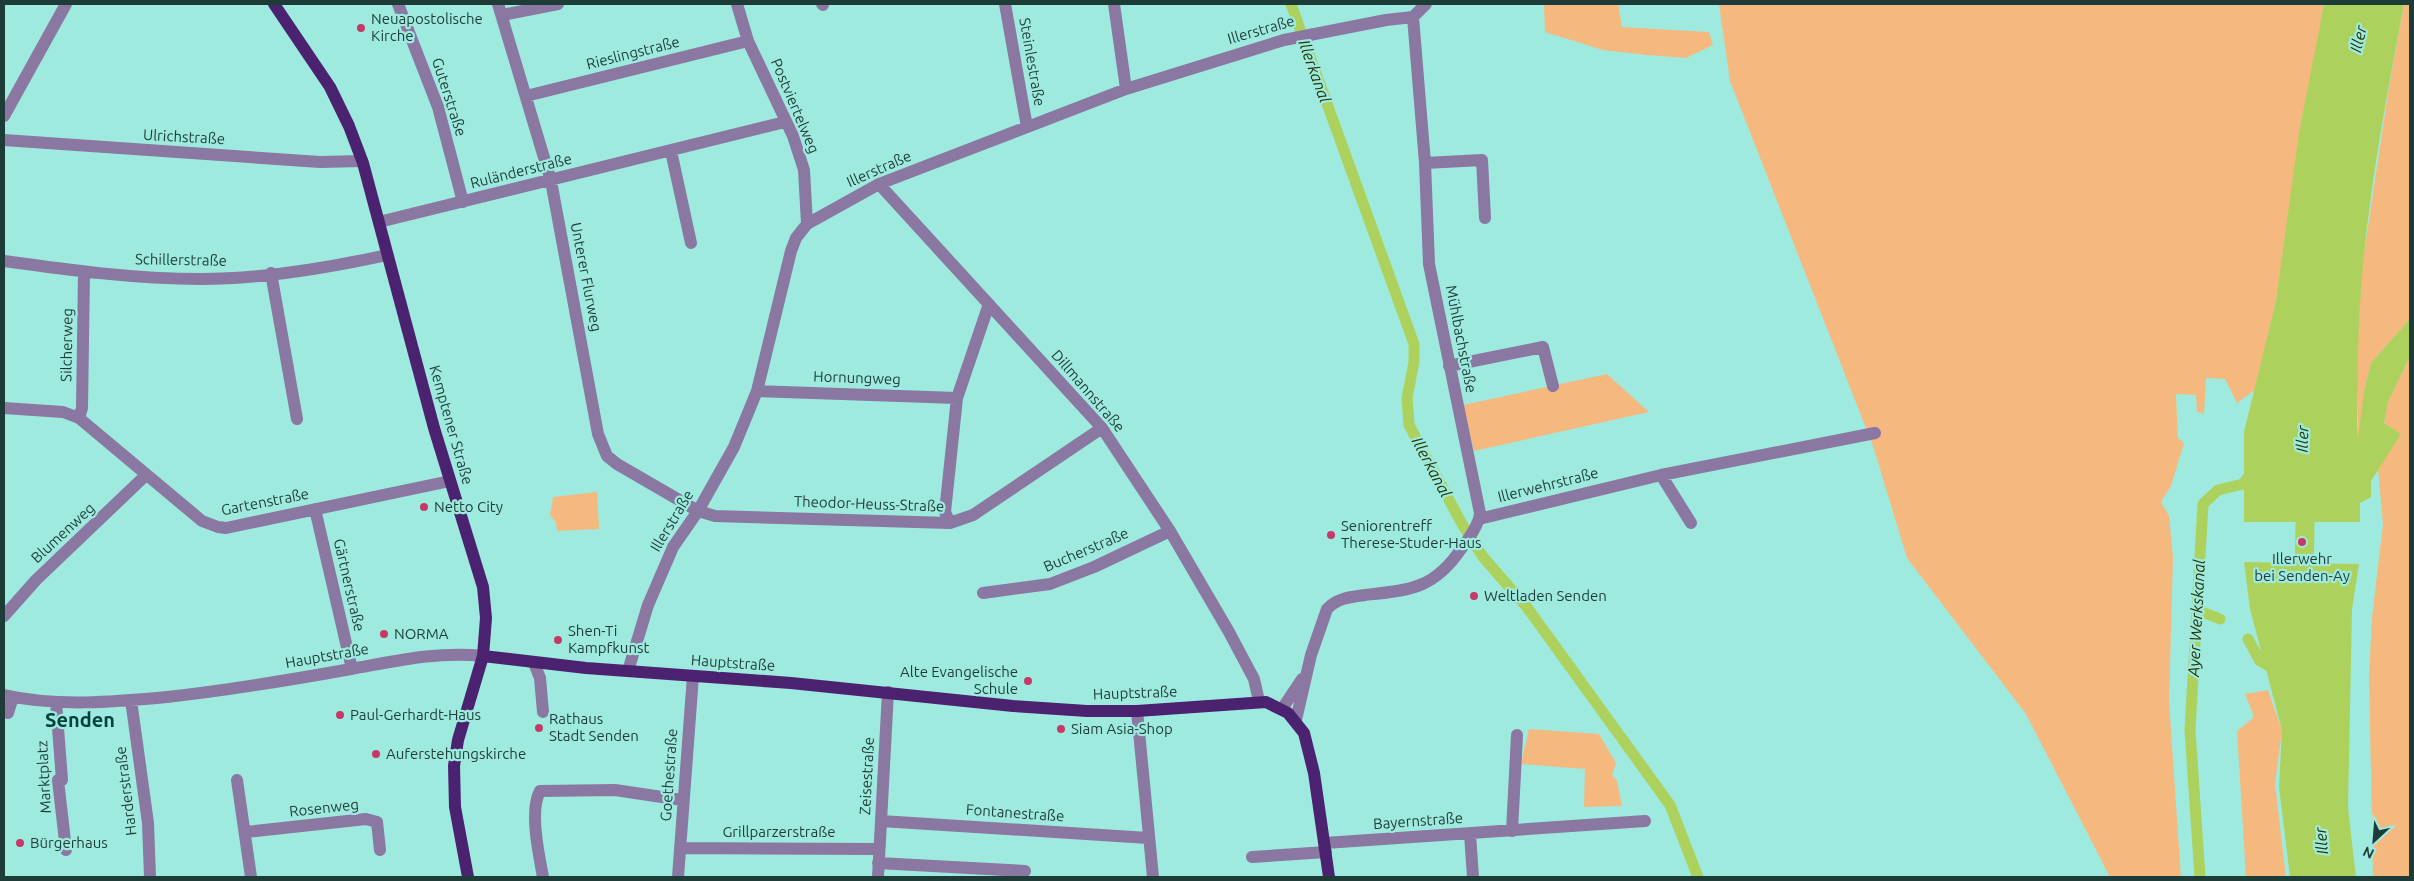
<svg xmlns="http://www.w3.org/2000/svg" width="2414" height="881" viewBox="0 0 2414 881" font-family="Ubuntu,sans-serif">
  <rect width="100%" height="100%" fill="#9feadf"/>
  <path fill="#f5b97f" d="M1544,4H1618L1622,27L1709,32L1713,45L1686,58L1647,55L1603,50L1545,32Z
    M1719,4H2324L2276,301L2255,390L2237,403L2225,379L2206,378L2204,414L2197,412L2196,395L2176,394L2178,438L2184,443L2171,486L2161,502L2169,516L2173,558L2169,702L2181,877H2110L2026,714L1907,558L1873,446L1730,81Z
    M2404,4H2410V319L2371,363L2364,392L2358,446V332L2362,267L2389,87Z
    M2410,356V877H2373L2369,675L2372,618L2383,524L2378,469L2400,435L2384,423L2388,402Z
    M1607,374L1649,412L1474,451L1463,405Z
    M597,492L599,529L557,531L556,523L550,515L553,497Z
    M2268,690L2282,730L2275,784L2286,877H2246L2237,731L2254,717L2245,694Z
    M1529,729L1599,734L1616,763L1612,775L1617,781L1622,806L1584,807L1585,769L1521,764Z"/>
  <path fill="#acd25d" d="M2324,4H2404C2381,126 2357,251 2358,375C2358,396 2356,418 2358,439L2364,392L2371,363L2410,319V356L2388,402L2384,423L2401,434L2371,481V497L2360,503V522H2244V432L2276,301L2299,133Z
    M2244,562L2359,564L2352,609L2348,808L2356,877H2290L2279,787L2282,730L2250,609Z"/>
  <g fill="none" stroke-linecap="round" stroke-linejoin="round">
    <path stroke="#acd25d" stroke-width="11" d="M1291,4L1414,344V362L1407,398L1409,425L1462,524L1483,557L1526,606L1670,805L1698,877
      M2197,610L2220,619
      M2248,639L2260,661L2276,670
      M2200,877L2190,730L2203,504L2218,490L2243,484L2252,472"/>
    <path stroke="#acd25d" stroke-width="19" d="M2303,496L2305,522L2304,588"/>
    <path stroke="#8a77a2" stroke-width="12" d="M398,4L438,107L463,202
      M498,4L551,181L598,434L607,456L617,464L698,511L715,516L950,523L973,515L1102,428
      M737,4L748,41L793,136L804,170L807,224
      M822,4L823,5
      M1005,4L1027,127
      M1114,4L1126,89
      M502,15L558,4
      M1413,17L1425,163L1429,264L1480,513L1479,519
      M526,96L748,41
      M4,116L66,4
      M4,140L320,162L362,161
      M671,151L691,243
      M1425,163L1482,160L1485,218
      M879,184L1102,428L1170,531L1229,632L1254,679L1259,701
      M379,222L785,122
      M4,261C69,270 135,279 201,279C262,279 328,268 387,255
      M271,273L297,419
      M1449,366L1543,347L1553,386
      M757,391L957,398
      M4,408L63,412L79,418L202,521L218,527L226,528L450,481
      M79,418L82,408L84,273
      M1661,475L1691,523
      M315,509L352,669
      M950,523L945,512L957,398L989,304
      M983,593L1050,584L1094,567L1170,531
      M4,616L36,580L146,475
      M534,663L540,678L543,712
      M628,671L648,605L673,547L698,511L734,447L757,391L791,251L796,238L807,224L879,184L1126,89L1284,40L1386,20L1413,17L1426,4
      M4,695C57,707 113,702 167,697C229,690 290,680 351,669C396,661 437,651 483,656
      M131,700L148,823L150,877
      M56,702L62,780H58L66,850
      M1282,709L1302,679
      M1137,711L1153,877
      M8,713L13,697
      M1296,720L1311,655L1327,609C1337,598 1351,597 1365,595C1410,590 1434,589 1461,549C1468,540 1475,530 1479,519L1661,475L1875,433
      M237,780L251,877
      M881,821L1148,838
      M1512,831L1517,735
      M246,832L366,819L377,822L380,850
      M1470,834L1473,877
      M1325,843L1645,821
      M680,848L879,849
      M1252,857L1326,852
      M878,863L1025,871
      M543,877C539,855 529,811 540,791L615,790L682,800
      M678,877L693,676
      M878,877L888,692"/>
    <path stroke="#4b226f" stroke-width="12" d="M274,4L330,87L349,126L363,163L434,428L483,587L486,618L483,656L458,740L454,766L455,807L468,877
      M483,656L586,668L791,683L1013,706L1087,711H1137L1266,702L1288,713L1304,733L1314,773L1329,877"/>
  </g>
  <g fill="#c53868" stroke="#9feadf" stroke-width="2">
    <circle cx="361" cy="28" r="5"/>
    <circle cx="424" cy="507" r="5"/>
    <circle cx="1331" cy="535" r="5"/>
    <circle cx="2302" cy="542" r="5"/>
    <circle cx="1474" cy="596" r="5"/>
    <circle cx="384" cy="634" r="5"/>
    <circle cx="558" cy="640" r="5"/>
    <circle cx="1028" cy="681" r="5"/>
    <circle cx="340" cy="715" r="5"/>
    <circle cx="539" cy="728" r="5"/>
    <circle cx="1061" cy="729" r="5"/>
    <circle cx="376" cy="754" r="5"/>
    <circle cx="20" cy="843" r="5"/>
  </g>
  <g text-anchor="middle" stroke-width="4.5" stroke-linejoin="round" paint-order="stroke">
    <g font-size="15" fill="#1d3c38" stroke="#9feadf" text-anchor="start">
      <text x="371" y="24">Neuapostolische<tspan x="371" dy="17">Kirche</tspan></text>
      <text x="434" y="512">Netto City</text>
      <text x="1341" y="531">Seniorentreff<tspan x="1341" dy="17">Therese-Studer-Haus</tspan></text>
      <text x="2302" y="564" text-anchor="middle">Illerwehr<tspan x="2302" dy="17">bei Senden-Ay</tspan></text>
      <text x="1484" y="601">Weltladen Senden</text>
      <text x="568" y="636">Shen-Ti<tspan x="568" dy="17">Kampfkunst</tspan></text>
      <text x="394" y="639">NORMA</text>
      <text x="1018" y="677" text-anchor="end">Alte Evangelische<tspan x="1018" dy="17">Schule</tspan></text>
      <text x="350" y="720">Paul-Gerhardt-Haus</text>
      <text x="549" y="724">Rathaus<tspan x="549" dy="17">Stadt Senden</tspan></text>
      <text x="1071" y="734">Siam Asia-Shop</text>
      <text x="386" y="759">Auferstehungskirche</text>
      <text x="30" y="848">Bürgerhaus</text>
    </g>
    <g font-size="15" fill="#1d3c38" stroke="#9feadf">
      <text transform="translate(1261 30) rotate(-16)" y="5">Illerstraße</text>
      <text transform="translate(633 53) rotate(-14)" y="5">Rieslingstraße</text>
      <text transform="translate(1032 62) rotate(80)" y="5">Steinlestraße</text>
      <text transform="translate(449 97) rotate(72)" y="5">Guterstraße</text>
      <text transform="translate(795 106) rotate(67)" y="5">Postviertelweg</text>
      <text transform="translate(184 137) rotate(3)" y="5">Ulrichstraße</text>
      <text transform="translate(879 169) rotate(-24)" y="5">Illerstraße</text>
      <text transform="translate(521 171) rotate(-14)" y="5">Ruländerstraße</text>
      <text transform="translate(181 260) rotate(1)" y="5">Schillerstraße</text>
      <text transform="translate(586 277) rotate(79)" y="5">Unterer Flurweg</text>
      <text transform="translate(1461 339) rotate(79)" y="5">Mühlbachstraße</text>
      <text transform="translate(67 345) rotate(-89)" y="5">Silcherweg</text>
      <text transform="translate(857 378) rotate(2)" y="5">Hornungweg</text>
      <text transform="translate(1088 391) rotate(49)" y="5">Dillmannstraße</text>
      <text transform="translate(451 425) rotate(74)" y="5">Kemptener Straße</text>
      <text transform="translate(1548 485) rotate(-14)" y="5">Illerwehrstraße</text>
      <text transform="translate(265 502) rotate(-11)" y="5">Gartenstraße</text>
      <text transform="translate(869 504) rotate(2)" y="5">Theodor-Heuss-Straße</text>
      <text transform="translate(672 521) rotate(-59)" y="5">Illerstraße</text>
      <text transform="translate(63 533) rotate(-43)" y="5">Blumenweg</text>
      <text transform="translate(1086 550) rotate(-23)" y="5">Bucherstraße</text>
      <text transform="translate(349 585) rotate(77)" y="5">Gärtnerstraße</text>
      <text transform="translate(327 656) rotate(-10)" y="5">Hauptstraße</text>
      <text transform="translate(733 663) rotate(4)" y="5">Hauptstraße</text>
      <text transform="translate(1135 693) rotate(-2)" y="5">Hauptstraße</text>
      <text transform="translate(669 775) rotate(-86)" y="5">Goethestraße</text>
      <text transform="translate(867 776) rotate(-87)" y="5">Zeisestraße</text>
      <text transform="translate(44 777) rotate(-93)" y="5">Marktplatz</text>
      <text transform="translate(126 791) rotate(-97)" y="5">Harderstraße</text>
      <text transform="translate(324 808) rotate(-6)" y="5">Rosenweg</text>
      <text transform="translate(1015 813) rotate(4)" y="5">Fontanestraße</text>
      <text transform="translate(1418 821) rotate(-4)" y="5">Bayernstraße</text>
      <text x="779" y="837">Grillparzerstraße</text>
    </g>
    <g font-size="16" font-style="italic" fill="#263403" stroke="#9feadf">
      <text transform="translate(2358 39) rotate(-77)" y="6">Iller</text>
      <text transform="translate(1315 71) rotate(70)" y="6">Illerkanal</text>
      <text transform="translate(2302 439) rotate(-88)" y="6">Iller</text>
      <text transform="translate(1432 467) rotate(62)" y="6">Illerkanal</text>
      <text transform="translate(2196 618) rotate(-87)" y="6">Ayer Werkskanal</text>
      <text transform="translate(2321 841) rotate(-95)" y="6">Iller</text>
    </g>
    <g font-size="20" font-weight="bold" fill="#00413b" stroke="#9feadf">
      <text x="80" y="727">Senden</text>
    </g>
  </g>
  <rect width="2414" height="881" fill="none" stroke="#1d3c38" stroke-width="10"/>
  <g transform="translate(2374 841) rotate(206)" stroke="#9feadf" stroke-width="4" paint-order="stroke">
  <path d="M0-4L9 19L0 12L-9 19Z" fill="#1d3c38"/>
  <text y="-8" font-size="14" font-weight="bold" text-anchor="middle" fill="#1d3c38">N</text>
  </g>
</svg>
